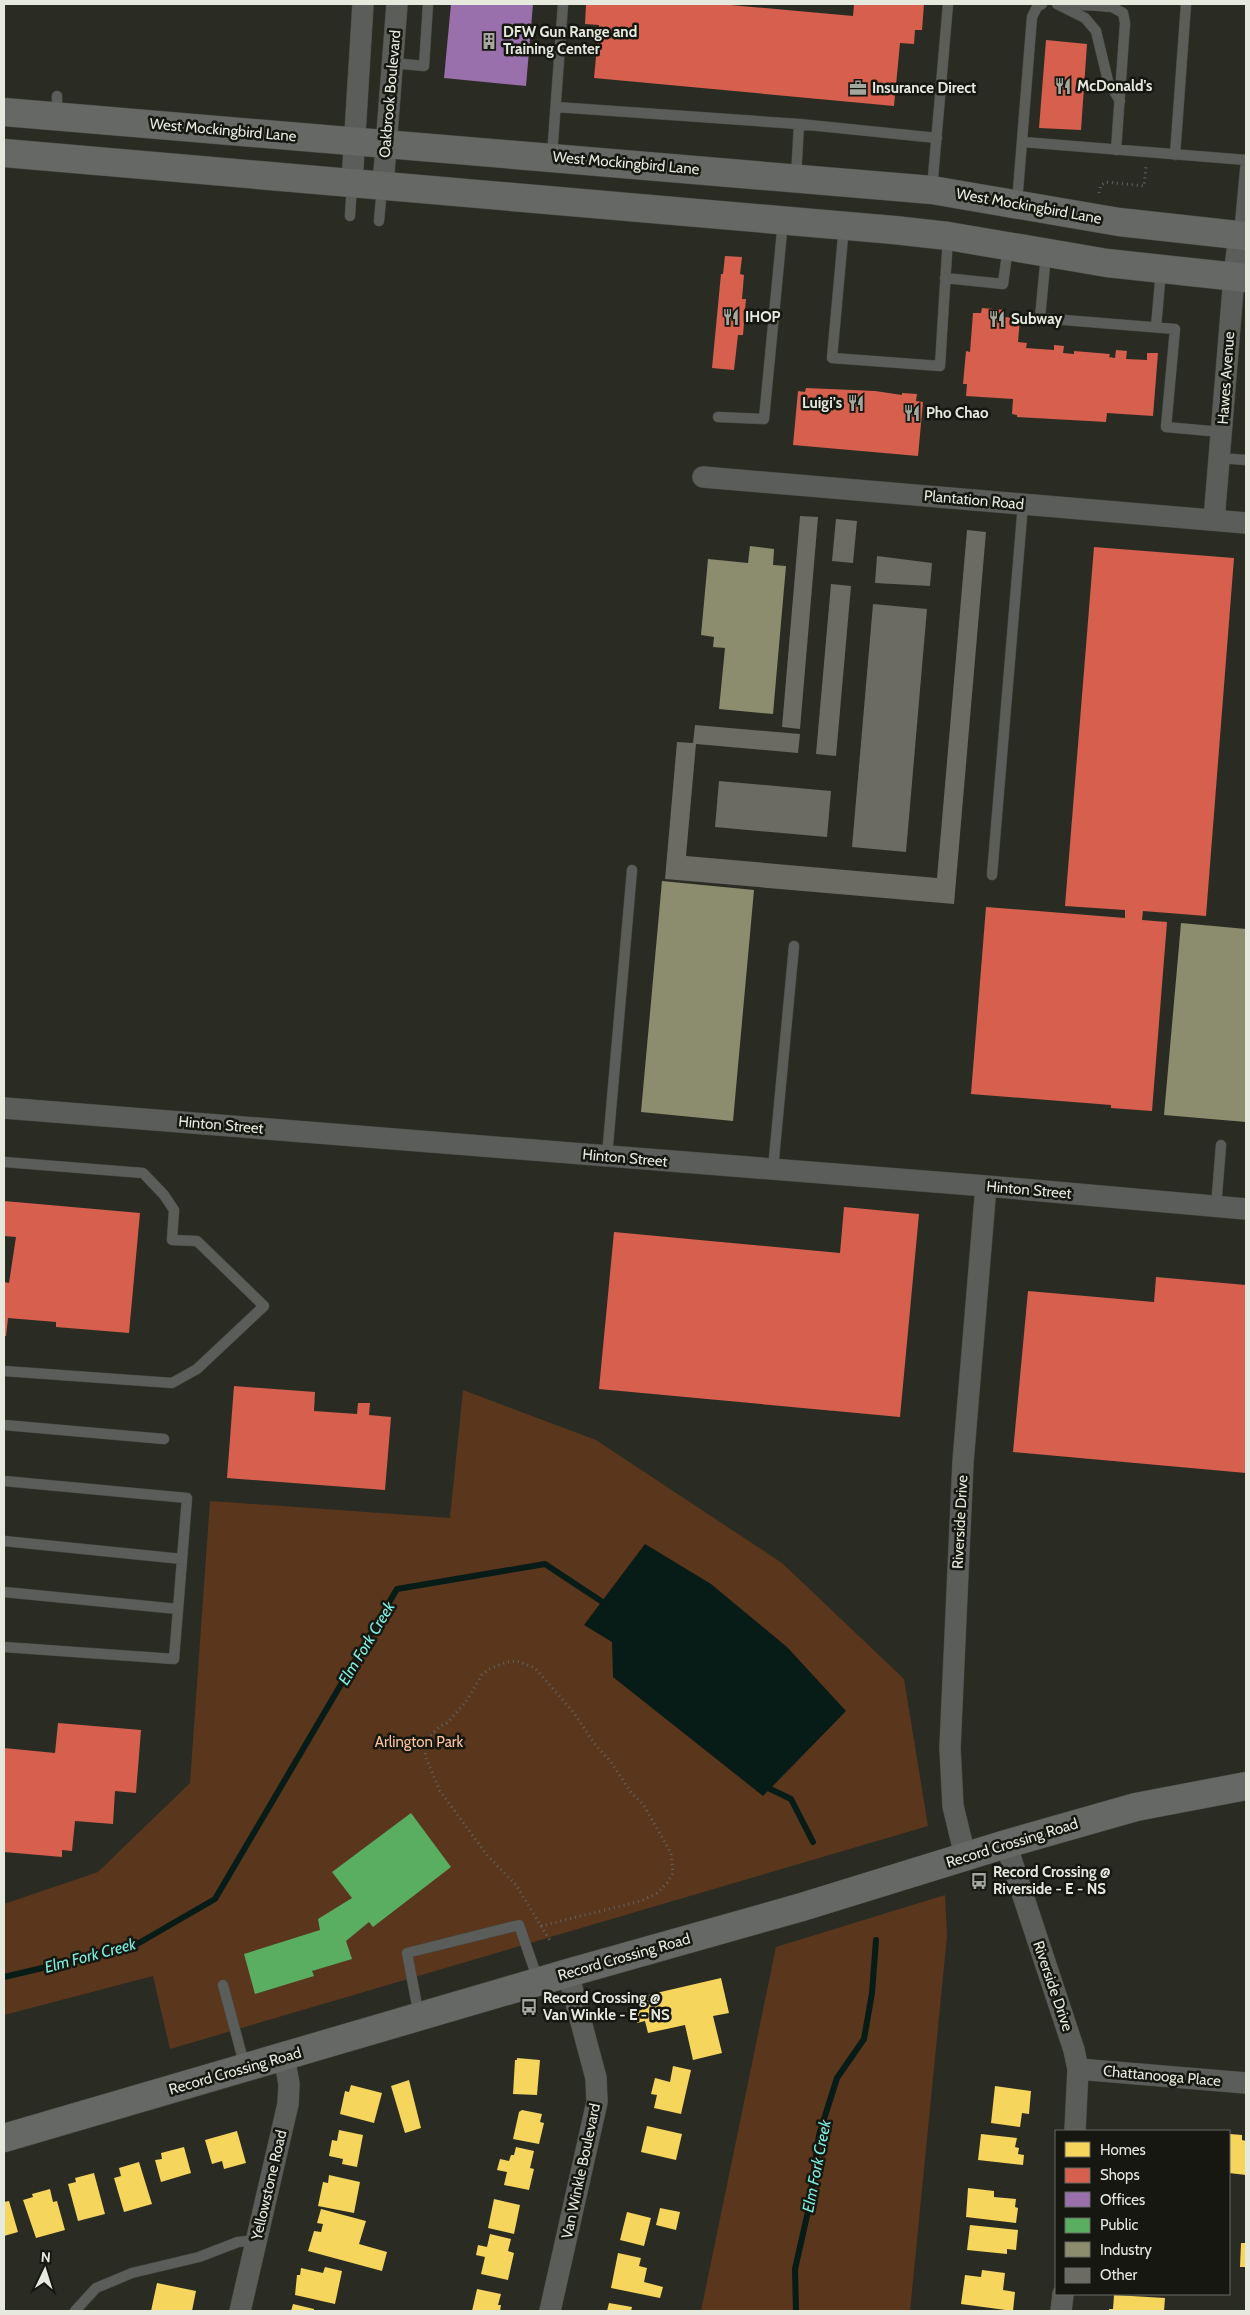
<svg xmlns="http://www.w3.org/2000/svg" width="1250" height="2315" viewBox="0 0 1250 2315" font-family="Cabin,sans-serif">
  <rect width="100%" height="100%" fill="#2a2c24"/>
  <path fill="#5a361d" d="M463,1390L596,1440L782,1563L904,1679L928,1826L170,2049L153,1976L4,2015V1904L98,1872L190,1783L210,1501L450,1518Z
    M945,1895L947,1936L910,2311H701L776,1947Z"/>
  <path fill="#071b17" d="M645,1544L711,1584L787,1647L846,1711L763,1796L613,1677L612,1642L584,1625Z"/>
  <path fill="#f6d55c" d="M721,1978L729,2013L713,2016L722,2053L693,2060L685,2025L648,2033L645,2021L637,2023L635,2011L642,2010L639,1997Z
    M517,2058L540,2060L537,2095L513,2094L515,2060H517Z
    M673,2066L691,2070L681,2114L654,2108L657,2095L651,2094L655,2078L670,2082Z
    M409,2080L421,2128L405,2133L391,2086Z
    M351,2085L382,2093L374,2123L340,2114L345,2091L349,2092Z
    M995,2086L1031,2091L1029,2114L1022,2113L1020,2127L991,2123Z
    M522,2110L542,2114L540,2122L544,2123L539,2144L513,2139L519,2112Z
    M647,2126L682,2134L676,2160L641,2152Z
    M339,2130L363,2135L357,2167L342,2164L343,2159L329,2156L332,2140L337,2141Z
    M237,2131L246,2163L224,2169L222,2161L212,2164L205,2140Z
    M981,2134L1017,2138L1015,2147L1019,2148L1018,2154L1024,2155L1023,2165L978,2160Z
    M1230,2134L1242,2135V2140L1246,2141V2175L1229,2173Z
    M184,2147L191,2173L161,2182L155,2160L162,2159L161,2153Z
    M516,2147L534,2151L530,2168L534,2169L529,2190L504,2185L507,2172L497,2170L500,2159L509,2161L511,2155H514Z
    M139,2162L152,2204L124,2212L114,2178L121,2176L119,2168Z
    M94,2173L105,2214L78,2221L68,2184L76,2182L75,2178Z
    M329,2175L360,2182L354,2213L318,2206L323,2182L328,2183Z
    M968,2188L994,2191V2197L1016,2199L1015,2207L1018,2208L1016,2223L966,2217Z
    M50,2189L53,2202L57,2201L65,2230L36,2238L23,2200L33,2197L32,2194Z
    M494,2199L520,2205L514,2234L488,2228Z
    M9,2201L18,2232L4,2236V2202Z
    M660,2208L680,2212L676,2230L656,2225Z
    M321,2209L366,2221L359,2244L387,2252L382,2271L308,2251L314,2231L321,2232L323,2224L317,2223Z
    M627,2212L651,2218L644,2246L620,2240Z
    M970,2225L1018,2230L1016,2250L1007,2249V2254L967,2250Z
    M490,2234L511,2239L508,2251L514,2253L508,2280L481,2274L485,2257L476,2255L478,2245L487,2247Z
    M1241,2243H1246V2267H1240Z
    M618,2253L641,2258L639,2266L647,2268L644,2282L663,2287L660,2298L611,2288Z
    M325,2267L342,2271L335,2304L295,2295L297,2275H300L301,2268L323,2273Z
    M982,2270L1005,2273L1003,2290L1015,2292L1013,2311L961,2304L965,2275L981,2277Z
    M157,2283L196,2291L192,2311H151Z
    M477,2289L501,2294L498,2305H501L500,2311H472Z
    M1114,2295L1165,2298L1164,2311H1109V2309H1113Z
    M609,2303L632,2307L631,2311H607Z
    M293,2304L314,2309V2311H291Z"/>
  <path fill="#d6604d" d="M586,4H719L853,16L854,4H924L922,30H915L914,44L900,43L894,106L594,78L599,25L585,24Z
    M1046,40L1087,44L1081,130L1039,128Z
    M725,256L742,257L740,274L744,275L742,299H746L743,335H738L734,370L712,368L721,274H723Z
    M982,308L1005,310L1004,317L1020,318L1018,342L1027,343L1026,348L1054,350V345L1064,346L1063,353L1074,354V351L1110,354L1109,357L1115,358L1116,350L1127,351L1126,359L1147,360V353H1158L1153,416L1107,413L1106,422L1017,417V415L1012,414L1013,399L966,396L967,384H963L966,351L970,352L973,313H981Z
    M806,388L875,391L902,395V393L917,394L916,401L923,402L918,456L793,445L798,391L805,392Z
    M1094,547L1234,558L1206,916L1143,911L1142,920L1167,922L1152,1111L1111,1108V1105L971,1094L986,907L1125,918V910L1065,906Z
    M4,1201L140,1213L129,1333L56,1327V1322L8,1318L6,1336H4V1282L9,1283L16,1237L4,1236Z
    M844,1207L919,1214L900,1417L599,1389L614,1232L840,1253Z
    M1156,1277L1246,1285V1473L1013,1452L1028,1291L1154,1302Z
    M234,1386L315,1392L314,1411L357,1414L358,1403H370L369,1415L391,1417L385,1490L227,1478Z
    M58,1723L141,1730L136,1793L115,1791L113,1824L75,1821L72,1851L62,1850V1857L4,1852V1748L55,1753Z"/>
  <path fill="#9970ab" d="M451,4H533L526,86L444,78Z"/>
  <path fill="#5aae61" d="M411,1813L451,1867L373,1927L369,1922L346,1941L352,1959L312,1971L314,1976L255,1994L244,1954L320,1930L318,1919L352,1898L332,1872Z"/>
  <path fill="#8c8c6e" d="M750,546L774,549L773,565L786,566L773,714L719,709L725,648L713,647L714,637L701,635L708,559L748,563Z
    M662,881L754,890L733,1121L641,1112Z
    M1181,923L1246,929V1122L1164,1115Z"/>
  <g fill="none" stroke-linecap="round" stroke-linejoin="round">
    <path stroke="#071b17" stroke-width="6" d="M764,1786L791,1799L813,1842
      M4,1977L132,1947L215,1899L397,1589L545,1564L607,1605
      M796,2311L795,2269L809,2207L819,2135L837,2078L864,2039L872,1993L876,1940"/>
  </g>
  <path fill="#6b6b63" d="M800,516L818,517L800,729L782,727Z
    M836,519L857,521L853,563L832,561Z
    M967,530L986,532L954,904L665,879L677,742L693,743L695,725L800,734L798,753L696,744L686,856L937,878Z
    M877,556L932,563L930,586L875,583Z
    M831,584L851,586L836,756L816,754Z
    M873,604L927,609L906,852L852,847Z
    M719,781L831,791L827,837L715,827Z"/>
  <g fill="none" stroke-linecap="round" stroke-linejoin="round">
    <g stroke="#474943" stroke-width="11">
      <path id="lane" d="M1057,4L1085,18L1096,31L1108,81L1120,101
        M1075,4L1112,7L1123,13L1125,23L1116,150
        M393,63L424,66L428,4
        M556,107L799,124L796,177
        M57,115V96
        M799,124L937,138
        M1023,142L1246,160L1239,235
        M1175,155L1186,4
        M552,156L563,4
        M932,189L948,4
        M1017,203L1032,17L1037,7L1042,4
        M350,216L352,183
        M379,221L382,187
        M844,226L832,358L940,366L948,237
        M1046,254L1040,318L1175,329L1166,427L1221,432
        M945,278L1003,284L1008,247
        M1156,327L1161,270
        M718,417L764,419L783,221
        M1219,458L1246,460
        M992,875L1023,504
        M607,1156L632,870
        M4,1162L143,1173L164,1195L174,1210L172,1240L197,1241L264,1306L197,1369L172,1383L4,1371
        M773,1169L794,946
        M1216,1207L1221,1145
        M4,1425L164,1439
        M4,1481L187,1498L174,1659L4,1647
        M4,1541L182,1559
        M4,1592L178,1609
        M223,1985L245,2067
        M419,2016L407,1953L519,1925L538,1980
        M75,2311L96,2288L132,2273L199,2257L238,2242L256,2240"/>
    </g>
    <g stroke="#474943" stroke-width="22">
      <path id="street" d="M352,182L363,4
        M383,185L397,4
        M703,477L1246,523
        M1214,520L1234,277L1239,235
        M4,1108L986,1186L1246,1209
        M1006,1844L1074,2050L1078,2069L1075,2131
        M965,1856L953,1806L950,1748L963,1462L986,1186
        M1078,2069L1246,2083
        M240,2311L288,2104L289,2084L284,2057
        M550,2311L597,2102L596,2078L568,1973
        M1061,2311L1063,2294"/>
    </g>
    <g stroke="#474943" stroke-width="29">
      <path id="secondary" d="M4,112L932,190L1119,222L1246,236
        M4,153L894,230L948,236L1107,263L1246,278
        M4,2138L568,1973L802,1907L1006,1844L1136,1807L1246,1786"/>
    </g>
    <path stroke="#626460" stroke-width="3" stroke-dasharray="1 4" stroke-linecap="butt" d="M1099,193L1101,185L1106,182L1144,186L1146,166
      M541,1926L641,1901L657,1893L667,1883L673,1873L671,1853L643,1804L632,1794L611,1762L594,1743L574,1713L535,1668L517,1661L507,1662L489,1669L482,1675L465,1703L447,1723L440,1726L430,1736L427,1742L425,1756L440,1791L487,1855L516,1885L538,1921L551,1942"/>
    <use href="#lane" stroke="#5b5d5a" stroke-width="10"/>
    <use href="#street" stroke="#5b5d5a" stroke-width="21"/>
    <use href="#secondary" stroke="#666865" stroke-width="28"/>
  </g>
  <defs>
    <g id="building-bare" transform="scale(1.35)"><path d="M-4-6H4V6H1V3H-1V6H-4ZM-2.5-4.3h1.7v1.8h-1.7ZM.8-4.3h1.7v1.8H.8ZM-2.5-1h1.7V.8h-1.7ZM.8-1h1.7V.8H.8Z" fill="#a4a79d" stroke="#151710" stroke-width="2.5" paint-order="stroke"/></g>
    <g id="restaurant-bare" transform="scale(1.35)"><path d="M-5-6h1v4h1v-4h1v4h1v-4h1v5L-1.5 .5V6h-2V.5L-5-1ZM5-6V6H3V1.5H1.5Q1.5-4 5-6Z" fill="#a4a79d" stroke="#151710" stroke-width="2.5" paint-order="stroke"/></g>
    <g id="office-bare" transform="scale(1.35)"><path d="M-6-3h4V-5.5h4V-3h4V5H-6ZM-1-4.5V-3h2v-1.5ZM-6 0V1H6V0Z" fill="#a4a79d" stroke="#151710" stroke-width="2.5" paint-order="stroke"/></g>
    <g id="bus-bare" transform="scale(1.35)"><path d="M-5-6H5V4H4V6H2V4H-2V6H-4V4H-5ZM-3.5-4V0h7V-4ZM-3.5 1.2v1.5H-2V1.2ZM2 1.2v1.5H3.5V1.2Z" fill="#a4a79d" stroke="#151710" stroke-width="2.5" paint-order="stroke"/></g>
  </defs>
  <g fill-rule="evenodd">
    <use href="#building-bare" x="489" y="41"/>
    <use href="#restaurant-bare" x="1063" y="86"/>
    <use href="#office-bare" x="858" y="88"/>
    <use href="#restaurant-bare" x="731" y="317"/>
    <use href="#restaurant-bare" x="997" y="319"/>
    <use href="#restaurant-bare" x="856" y="403"/>
    <use href="#restaurant-bare" x="912" y="413"/>
    <use href="#bus-bare" x="979" y="1881"/>
    <use href="#bus-bare" x="529" y="2007"/>
  </g>
  <g text-anchor="middle" stroke-width="5" stroke-linejoin="round" paint-order="stroke">
    <g font-size="15" font-weight="bold" fill="#e6e9de" stroke="#151710" text-anchor="start">
      <text x="503" y="37">DFW Gun Range and<tspan x="503" dy="17">Training Center</tspan></text>
      <text x="1077" y="91">McDonald's</text>
      <text x="872" y="93">Insurance Direct</text>
      <text x="745" y="322">IHOP</text>
      <text x="1011" y="324">Subway</text>
      <text x="842" y="408" text-anchor="end">Luigi's</text>
      <text x="926" y="418">Pho Chao</text>
      <text x="993" y="1877">Record Crossing @<tspan x="993" dy="17">Riverside - E - NS</tspan></text>
      <text x="543" y="2003">Record Crossing @<tspan x="543" dy="17">Van Winkle - E - NS</tspan></text>
    </g>
    <g font-size="15" fill="#e6e9de" stroke="#151710">
      <text transform="translate(390 94) rotate(-85)" y="5">Oakbrook Boulevard</text>
      <text transform="translate(223 130) rotate(5)" y="5">West Mockingbird Lane</text>
      <text transform="translate(626 163) rotate(5)" y="5">West Mockingbird Lane</text>
      <text transform="translate(1029 206) rotate(10)" y="5">West Mockingbird Lane</text>
      <text transform="translate(1226 378) rotate(-86)" y="5">Hawes Avenue</text>
      <text transform="translate(974 500) rotate(5)" y="5">Plantation Road</text>
      <text transform="translate(221 1125) rotate(5)" y="5">Hinton Street</text>
      <text transform="translate(625 1158) rotate(5)" y="5">Hinton Street</text>
      <text transform="translate(1029 1190) rotate(5)" y="5">Hinton Street</text>
      <text transform="translate(960 1522) rotate(-87)" y="5">Riverside Drive</text>
      <text transform="translate(1012 1843) rotate(-17)" y="5">Record Crossing Road</text>
      <text transform="translate(624 1957) rotate(-16)" y="5">Record Crossing Road</text>
      <text transform="translate(1053 1986) rotate(71)" y="5">Riverside Drive</text>
      <text transform="translate(235 2071) rotate(-16)" y="5">Record Crossing Road</text>
      <text transform="translate(1162 2076) rotate(5)" y="5">Chattanooga Place</text>
      <text transform="translate(581 2171) rotate(-78)" y="5">Van Winkle Boulevard</text>
      <text transform="translate(269 2185) rotate(-77)" y="5">Yellowstone Road</text>
    </g>
    <g font-size="15" fill="#fec29e" stroke="#151710">
      <text x="419" y="1747">Arlington Park</text>
    </g>
    <g font-size="16" font-style="italic" fill="#7eeedf" stroke="#151710">
      <text transform="translate(366 1643) rotate(-59)" y="6">Elm Fork Creek</text>
      <text transform="translate(90 1955) rotate(-15)" y="6">Elm Fork Creek</text>
      <text transform="translate(816 2166) rotate(-79)" y="6">Elm Fork Creek</text>
    </g>
  </g>
  <rect width="1250" height="2315" fill="none" stroke="#e6e9de" stroke-width="10"/>
  <rect x="1055" y="2130" width="175" height="165" fill="#151710" stroke="#696b62"/>
  <rect x="1065" y="2142" width="25" height="15" fill="#f6d55c" stroke="#696b62"/>
  <text x="1100" y="2155" font-size="15" fill="#e6e9de">Homes</text>
  <rect x="1065" y="2168" width="25" height="15" fill="#d6604d" stroke="#696b62"/>
  <text x="1100" y="2180" font-size="15" fill="#e6e9de">Shops</text>
  <rect x="1065" y="2192" width="25" height="15" fill="#9970ab" stroke="#696b62"/>
  <text x="1100" y="2205" font-size="15" fill="#e6e9de">Offices</text>
  <rect x="1065" y="2218" width="25" height="15" fill="#5aae61" stroke="#696b62"/>
  <text x="1100" y="2230" font-size="15" fill="#e6e9de">Public</text>
  <rect x="1065" y="2242" width="25" height="15" fill="#8c8c6e" stroke="#696b62"/>
  <text x="1100" y="2255" font-size="15" fill="#e6e9de">Industry</text>
  <rect x="1065" y="2268" width="25" height="15" fill="#6b6b63" stroke="#696b62"/>
  <text x="1100" y="2280" font-size="15" fill="#e6e9de">Other</text>
  <g transform="translate(45 2270) rotate(4)" stroke="#151710" stroke-width="4" paint-order="stroke">
  <path d="M0-4L9 19L0 12L-9 19Z" fill="#e6e9de"/>
  <text y="-8" font-size="14" font-weight="bold" text-anchor="middle" fill="#e6e9de">N</text>
  </g>
</svg>
